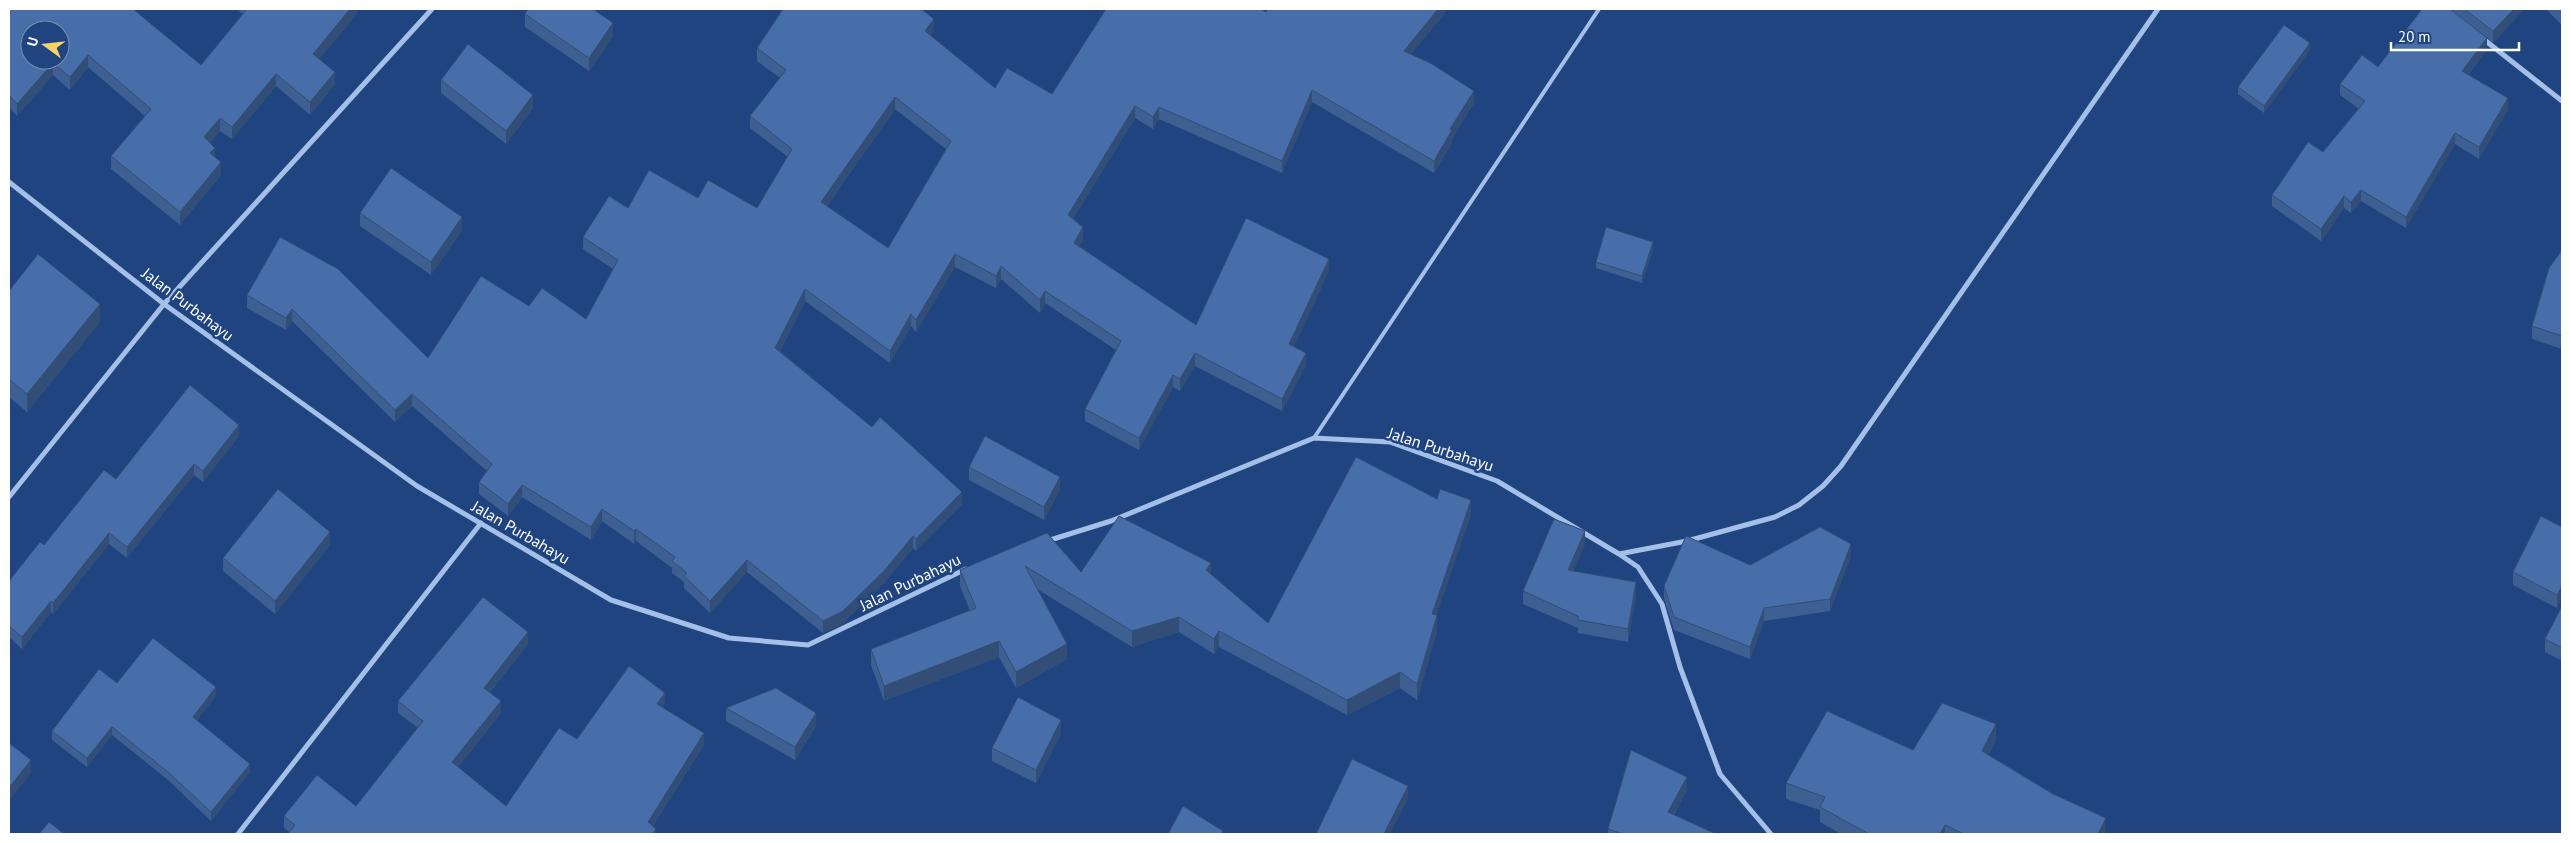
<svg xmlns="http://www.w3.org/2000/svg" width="2571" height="843" viewBox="0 0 2571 843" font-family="'PT Sans',sans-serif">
  <rect width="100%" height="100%" fill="#1f4480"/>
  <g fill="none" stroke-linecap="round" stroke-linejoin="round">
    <path stroke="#a4bfe8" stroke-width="4" d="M1314,438L1599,9"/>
    <path stroke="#a4bfe8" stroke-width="5" d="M2482,38L2562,101
      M9,182L164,304L417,486L611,600L729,638L808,645L966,569
      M9,497L164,304L432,9
      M1047,541L1111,521L1314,438L1390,442L1497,481L1619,554L1638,567L1662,604L1680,667L1720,774L1771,834
      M1619,554L1687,541L1775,517L1799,505L1823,486L1841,466L2158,9
      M238,834L481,523"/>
  </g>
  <path fill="#3e5f91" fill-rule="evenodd" d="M9,9L201,65L243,14L236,9H357V14L319,59L335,84L310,115L276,86L232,139L220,131L210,143L221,175L180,225L111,169V156L145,116L88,67L70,90L53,75L17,116L9,107Z
    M1268,9H1448L1411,54L1474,103L1452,139V143L1434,173L1312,102L1282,173L1159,119L1153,129L1135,118L1073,219L1083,240L1079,246L1196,325L1329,271L1294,346L1306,365L1282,411L1195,366L1180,391L1173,387L1139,450L1085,421V409L1116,350L1045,303L1040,313L1001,279L996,288L955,267L916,332L911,326L890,363L805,301L780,351L962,504L916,551L913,548L884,583L843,623L823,633L747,572L710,613L684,588V582L672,573V568L636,541L634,544L602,521L591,540L522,497L508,516L479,494V482L487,471L412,406L395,422L292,321L286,330L247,308V295L280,237L428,358L529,306L586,319L613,269L583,249V237L628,208L698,198L757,208L788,157L750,128V116L780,78L757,61V48L934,31L930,35L995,88L1052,94L1266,12ZM895,109L946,149L888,248L827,206Z
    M2422,9H2523V10L2493,43L2487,38V49L2468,75L2508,109L2479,159L2455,144L2406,228L2361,201L2351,213L2344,208L2321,241L2272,206V195L2323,152L2359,109L2340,95V84L2378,67Z
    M2546,9H2562V25Z
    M525,14L613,36L589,71L525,27Z
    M2310,50L2264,113L2238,94V87Z
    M441,80L533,108L506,144L441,93Z
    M360,213L462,230L431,275L360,226Z
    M1653,249L1642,283L1596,268V262Z
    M2562,250V349L2532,339V326Z
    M9,291L100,322L27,412L9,397Z
    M239,436L203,482L194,475L127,558L109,544L53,614L51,612L22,649L9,637V581L44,545Z
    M969,467L1060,490L1044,520L969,480Z
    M1437,499L1471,515L1436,615L1437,631L1417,700L1400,688L1347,715L1219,647L1214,654L1179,632L1132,647L1037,589L1067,659L1016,688L999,657L884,701L871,665V649L970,611L960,586V570L1047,533L1081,572L1211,574L1268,623Z
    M2562,527L2557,608L2513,585V572Z
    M1585,544L1573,571L1636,595L1628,642L1578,633V628L1523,604V591Z
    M330,545L275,614L223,571V558Z
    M1851,556L1830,611L1764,621L1750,659L1674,630L1664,598V586L1750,565Z
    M2562,606V661L2545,652V639Z
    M528,644L490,692L501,713L458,767L506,806L577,739L665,704L663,707L704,745L653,826L656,834L289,832L284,828V816L356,806L418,728L398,713V701Z
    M117,683L216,696L197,720L250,772L211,821L168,780L112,735L87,767L52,740V731Z
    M726,708L816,726L795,760L726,721Z
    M1061,733L1036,783L992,761V748Z
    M1996,740L1988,755L2106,833L2105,834H1841L1820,822V810L1786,799V783L1913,750Z
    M1687,790L1674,815L1716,834H1608V829Z"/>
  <path fill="#324d76" d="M350,9H357V14L313,66V54Z
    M1438,9H1448L1404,63V51Z
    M2514,9H2523V10L2493,43V31Z
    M934,19V31L925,43V31Z
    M613,23V36L589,71V58Z
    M2487,38V49L2462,82V71Z
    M2310,43V50L2264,113V106Z
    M88,55V67L70,90V77Z
    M53,63V75L17,116V104Z
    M335,72V84L310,115V102Z
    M276,74V86L232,139V127Z
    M1312,90V102L1282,173V161Z
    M1474,91V103L1452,139V143L1434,173V161L1450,129Z
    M533,95V108L506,144V131Z
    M895,97V109L821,214V202Z
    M2508,98V109L2479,159V147Z
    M1135,106V118L1068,227V215Z
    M1159,107V119L1153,129V117Z
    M220,118V131L204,150V137Z
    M2455,133V144L2406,228V217Z
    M215,148V160L210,153Z
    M221,162V175L180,225V212Z
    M2361,190V201L2351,213V202Z
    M2344,196V208L2321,241V229Z
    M462,217V230L431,275V262Z
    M1083,227V240L1074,255V243Z
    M1653,242V249L1642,283V276Z
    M955,254V267L916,332V320Z
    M1329,259V271L1289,356V344Z
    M1001,266V279L996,288V276Z
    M805,289V301L775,360V348Z
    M1045,291V303L1040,313V300Z
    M100,304V322L27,412V394Z
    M292,309V321L286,330V318Z
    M911,314V326L890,363V351Z
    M1195,353V366L1180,391V379Z
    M1306,353V365L1282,411V399Z
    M1173,375V387L1139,450V438Z
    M412,394V406L395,422V410Z
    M239,425V436L203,482V471Z
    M194,464V475L127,558V547Z
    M1060,477V490L1044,520V507Z
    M522,485V497L508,516V504Z
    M962,492V504L916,551V539Z
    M1471,500V515L1432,629V614Z
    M602,509V521L591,540V527Z
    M636,529V541L634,544V531Z
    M1585,531V544L1568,583V570Z
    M330,532V545L275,614V601Z
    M109,533V544L53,614V603Z
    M913,536V548L884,583L843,623L823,633V621Z
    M1851,544V556L1830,611V599Z
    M747,560V572L710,613V601Z
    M1211,563V578L1206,570Z
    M1636,582V595L1628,642V629Z
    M2562,586V599L2557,608V595Z
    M51,601V612L22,649V637Z
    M1764,608V621L1750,659V647Z
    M1437,615V631L1417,700V684Z
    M1179,617V632L1132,647V631Z
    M1219,631V647L1214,654V639Z
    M528,632V644L484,699V688Z
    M999,641V657L884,701V686Z
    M1067,644V659L1016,688V672Z
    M1400,672V688L1347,715V700Z
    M216,687V696L193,726V717Z
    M665,693V704L657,716V704Z
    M501,701V713L452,774V762Z
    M816,713V726L795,760V747Z
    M1061,720V733L1036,783V770Z
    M1996,724V740L1982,767V751Z
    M112,727V735L87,767V758Z
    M704,733V745L648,834V822Z
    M31,760V773L9,801V788Z
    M250,764V772L211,821V812Z
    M1687,777V790L1668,825V812Z
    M1408,786V799L1390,834H1384Z
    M2106,818L2105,834H2098Z
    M1945,825V834H1940Z
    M656,829V834H652Z"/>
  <path fill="#486ea9" stroke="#324d76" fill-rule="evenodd" d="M9,9H133L201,65L247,9H350L313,54L335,72L310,102L276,74L232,127L220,118L204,137L215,148L210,153L221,162L180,212L111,156L151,109L88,55L70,77L53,63L17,104L9,95ZM30,30H60V60H30Z
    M528,9H593L613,23L589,58L525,14Z
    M783,9H921L934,19L925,31L995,88L1007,68L1052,94L1106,9H1260L1266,12L1268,9H1438L1404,51L1432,64L1474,91L1450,129L1452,130L1434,161L1312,90L1282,161L1159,107L1153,117L1135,106L1068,215L1083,227L1074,243L1196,325L1246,218L1329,259L1289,344L1306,353L1282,399L1195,353L1180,379L1173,375L1139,438L1085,409L1121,341L1045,291L1040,300L1001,266L996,276L955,254L916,320L911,314L890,351L805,289L775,348L872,427L880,417L962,492L916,539L913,536L884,571L843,611L823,621L747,560L710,601L684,576L687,573L672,561L675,557L636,529L634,531L602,509L591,527L522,485L508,504L479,482L492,464L412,394L395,410L292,309L286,318L247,295L280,237L338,269L428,358L481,276L529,306L542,288L586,319L618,260L583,237L609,196L628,208L649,170L698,198L708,180L757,208L792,149L750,116L786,70L757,48ZM895,97L951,141L888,248L821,202Z
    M2422,9H2450L2487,38L2462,71L2508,98L2479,147L2455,133L2406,217L2361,190L2351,202L2344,196L2321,229L2272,195L2308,142L2323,152L2365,101L2340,84L2362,55L2378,67Z
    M2464,9H2514L2493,31Z
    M2284,25L2310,43L2264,106L2238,87Z
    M468,44L533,95L506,131L441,80Z
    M391,168L462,217L431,262L360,213Z
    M1606,227L1653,242L1642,276L1596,262Z
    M2562,250V336L2532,326L2549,268Z
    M38,254L100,304L27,394L9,379V291Z
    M190,385L239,425L203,471L194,464L127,547L109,533L53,603L51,601L22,637L9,626V581L40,542L44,545L104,470L116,479Z
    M985,436L1060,477L1044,507L969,467Z
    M1356,457L1437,499L1440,489L1471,500L1432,614L1437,615L1417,684L1400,672L1347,700L1219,631L1214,639L1179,617L1132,631L1025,566L1067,644L1016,672L999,641L884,686L871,649L976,608L960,570L1047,533L1081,572L1119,516L1211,563L1206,570L1268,623Z
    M278,489L330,532L275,601L223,558Z
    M2541,516L2562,527V586L2557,595L2513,572Z
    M1554,519L1585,531L1568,570L1636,582L1628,629L1578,620V616L1523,591Z
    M1820,527L1851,544L1830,599L1764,608L1750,647L1674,617L1664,586L1686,536L1750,565Z
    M483,597L528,632L484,688L501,701L452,762L506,806L559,728L577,739L629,666L665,693L657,704L704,733L648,822L656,829L652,834H288L295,825L284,816L317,775L356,806L423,721L398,701Z
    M2562,606V648L2545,639Z
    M153,638L216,687L193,717L250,764L211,812L168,772L112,727L87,758L52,731L99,669L117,683Z
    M776,688L816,713L795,747L726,708Z
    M1018,697L1061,720L1036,770L992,748Z
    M1942,703L1996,724L1982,751L2053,794L2106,818L2098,834H1964L1945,825L1940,834H1869L1820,807L1825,797L1786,783L1827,711L1913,750Z
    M9,743L31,760L9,788Z
    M1631,750L1687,777L1668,812L1716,834H1623L1608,829Z
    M1352,759L1408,786L1384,834H1316Z
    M1183,806L1223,831L1221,834H1168Z
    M49,822L64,834H39Z"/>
  <g text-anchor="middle" stroke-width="5" stroke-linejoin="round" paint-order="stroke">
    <g font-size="16" fill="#fff" stroke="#1f4480">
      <text transform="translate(188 304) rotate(37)" y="6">Jalan Purbahayu</text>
      <text transform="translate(1441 449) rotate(18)" y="6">Jalan Purbahayu</text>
      <text transform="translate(521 532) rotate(30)" y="6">Jalan Purbahayu</text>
      <text transform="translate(910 582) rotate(-26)" y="6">Jalan Purbahayu</text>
    </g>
  </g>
  <rect width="2571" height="843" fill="none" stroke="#ffffff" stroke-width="20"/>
  <g transform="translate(45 45) rotate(285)"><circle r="24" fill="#1f4480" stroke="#798fb3"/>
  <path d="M0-4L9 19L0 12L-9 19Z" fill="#f6d364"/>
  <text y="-8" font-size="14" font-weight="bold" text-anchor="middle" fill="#ffffff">U</text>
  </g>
  <path d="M2391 42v8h128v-8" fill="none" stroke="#ffffff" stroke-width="2.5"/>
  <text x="2398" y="42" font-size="15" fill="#ffffff" stroke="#1f4480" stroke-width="4" paint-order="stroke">20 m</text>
</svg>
